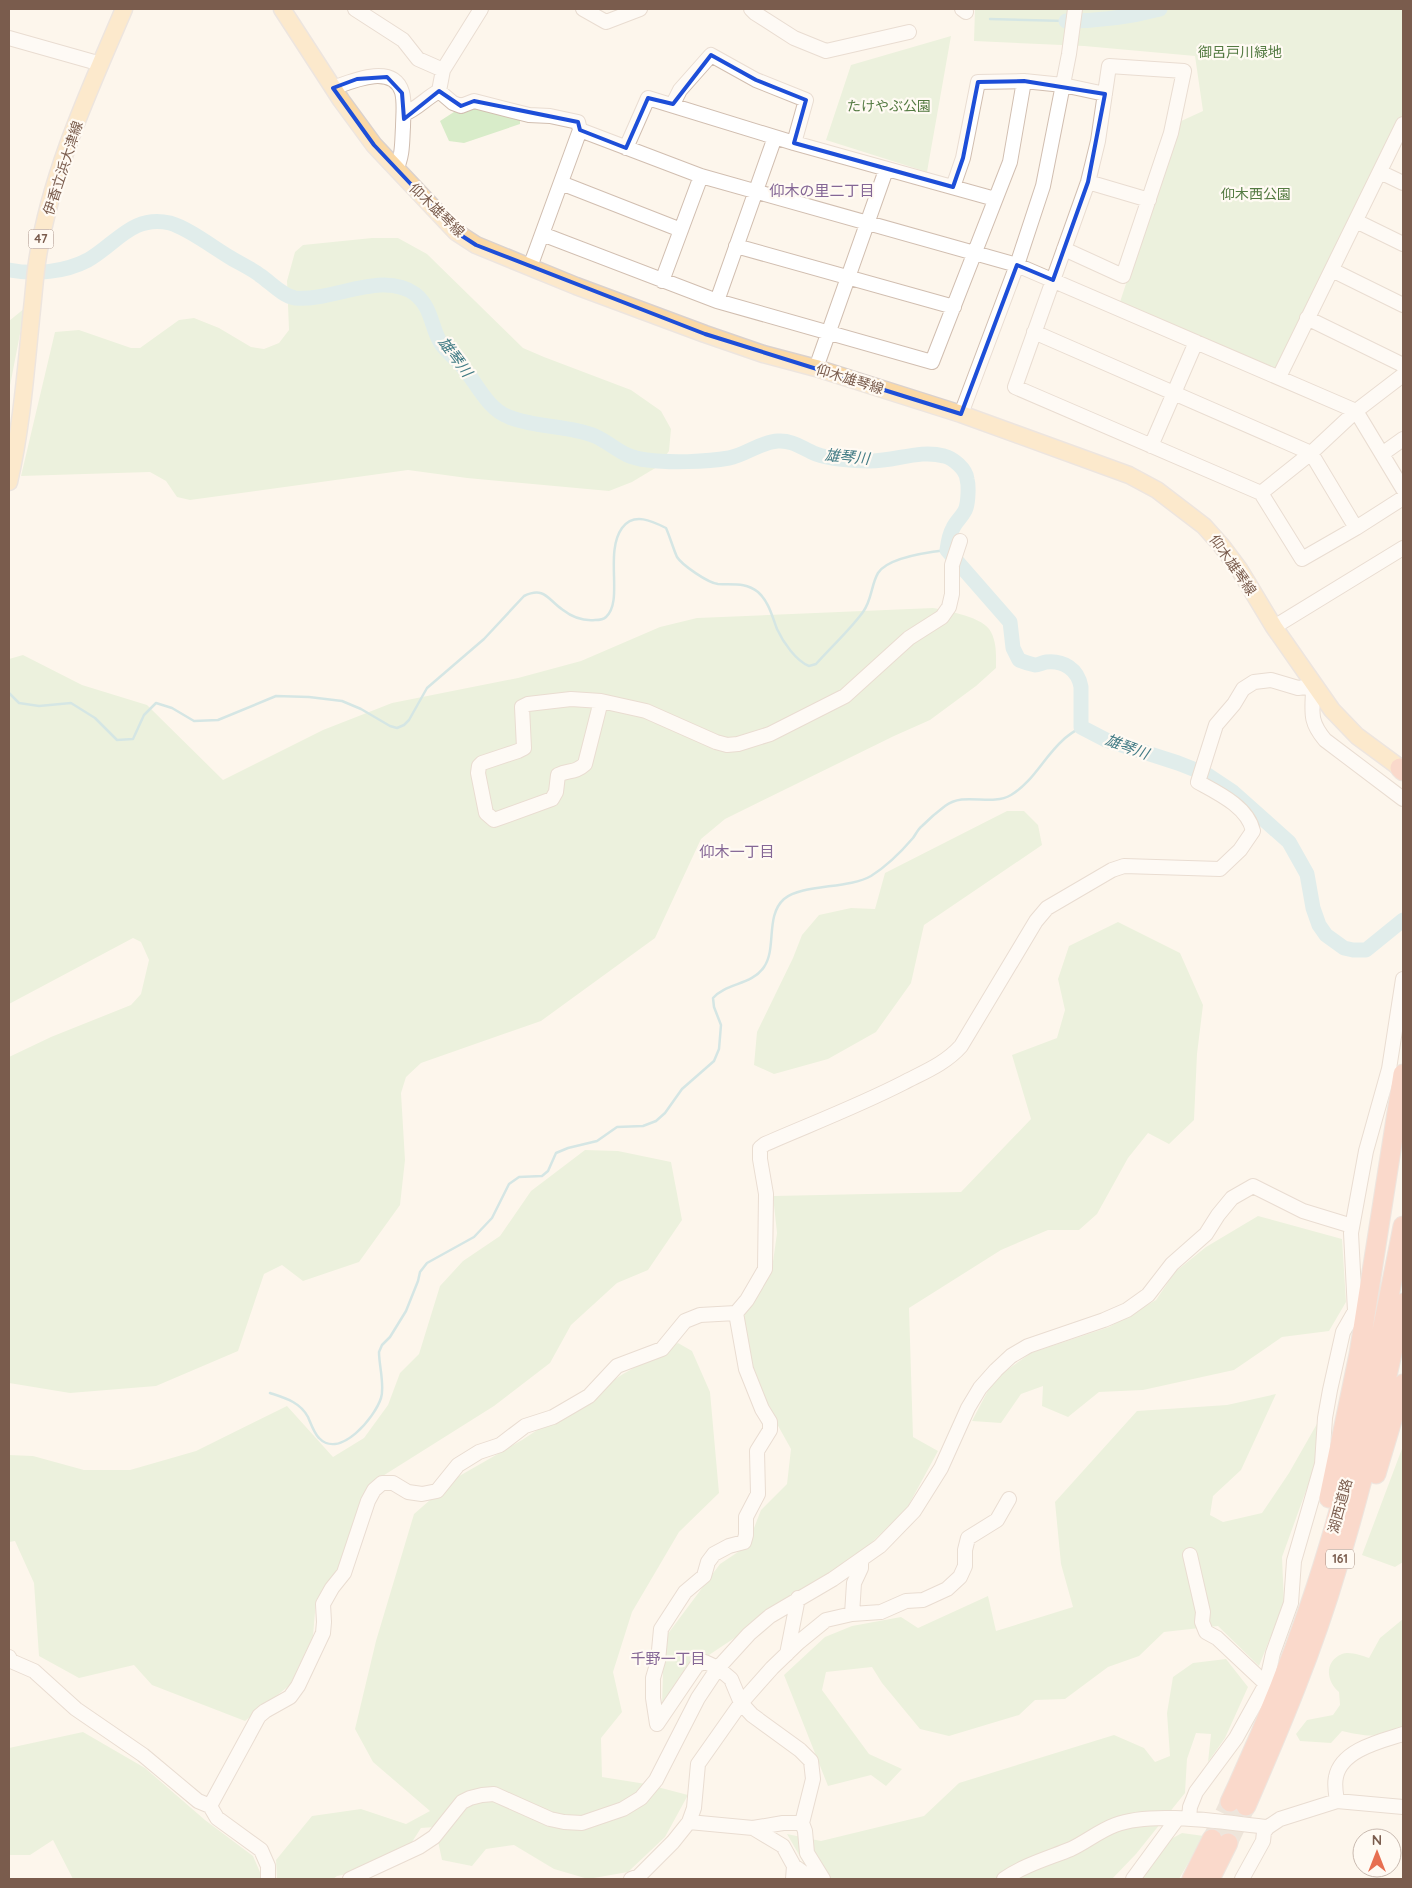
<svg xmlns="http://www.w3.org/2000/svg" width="1412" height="1888" viewBox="0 0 1412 1888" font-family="Quicksand,'Noto Sans JP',sans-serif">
  <rect width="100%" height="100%" fill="#fdf6ec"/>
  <path fill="#d8ecc9" d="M975,9H1403V124L1275,369L1120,302L1179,122L1203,111L1195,56L1084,46L974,41Z
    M951,36L927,172L826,140L851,65Z
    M471,101L520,119V124L464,143L449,141L440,121Z
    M372,238H398L427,254L523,348L544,357L631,390L661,411L671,429L669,451L657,467L632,482L609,491L467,478L408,470L190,500L177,497L166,481L150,472L21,476L55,332L79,330L131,348H140L179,320L194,318L219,328L251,347L264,349L279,343L289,330L287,281L295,252L303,245Z
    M25,308L9,391V321Z
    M933,608C948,611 984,617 991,632C997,644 996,655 996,668L976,686L930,720L894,736L725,819L701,839L655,938L541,1021L421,1063L406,1077L401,1093L405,1160L400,1205L359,1262L303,1281L282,1265L264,1274L238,1351L156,1386L70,1393L9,1383V1057L51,1037L131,1005L141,994L149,960L141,942L133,938L9,1004V659L23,655L82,685L147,705L223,780L323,730L392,703L518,678L581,661L660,627L697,618Z
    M1007,811H1024L1038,825L1042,845L924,925L911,983L876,1032L828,1059L774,1074L754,1065L757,1032L793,958L802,935L819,915L851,908L875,909L885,873Z
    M1118,922L1180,953L1203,1005L1197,1054L1194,1120L1169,1144L1148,1133L1128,1158L1097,1214L1079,1230H1048L1001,1250L909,1308L913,1437L938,1451L907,1508L860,1554L709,1655L689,1664L662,1707L664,1639L720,1564L747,1546L761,1510L787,1484L791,1449L748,1372L739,1318L772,1269L777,1233L773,1196L961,1192L1031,1119L1012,1055L1057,1038L1065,1010L1058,979L1069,946Z
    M585,1150L618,1151L671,1162L682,1220L648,1270L617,1283L571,1325L550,1363L494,1406L370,1484L342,1568L316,1600L313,1636L290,1685L245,1721L152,1685L134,1665L79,1678L39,1656L34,1583L15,1541L9,1542V1455L33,1456L84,1470H130L196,1451L287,1406L333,1457L364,1438L388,1405L400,1373L419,1354L440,1286L463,1261L500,1236L531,1191Z
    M1258,1216L1342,1239L1346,1302L1329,1331L1282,1337L1234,1370L1143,1390L1099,1392L1068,1417L1042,1406L1043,1386L1021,1394L1001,1423L972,1421L994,1379L1031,1353L1109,1327L1156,1300L1175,1272L1206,1247Z
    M678,1343L692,1351L710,1392L719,1493L679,1532L632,1612L613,1672L622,1712L601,1738L602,1777L646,1784L688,1795L665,1837L628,1872L588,1879L554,1869L514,1845L486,1849L472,1866L442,1860L435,1827L421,1828L412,1842L362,1871L337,1876L333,1879H277L276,1860L312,1816L361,1809L406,1824L430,1811L373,1762L355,1729L376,1641L414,1514L454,1479L522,1440L623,1374Z
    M1276,1394L1241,1470L1213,1496L1210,1515L1223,1522L1262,1513L1289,1473L1318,1422L1316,1463L1282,1557L1284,1603L1259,1666L1218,1626L1164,1632L1139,1656L1108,1667L1065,1699L1035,1700L1019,1715L949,1736L920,1729L882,1683L872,1667L826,1672L822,1690L869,1754L902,1769L886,1786L871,1775L828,1786L784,1675L825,1637L852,1626L901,1617L918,1628L988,1596L996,1631L1073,1607L1061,1564L1055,1502L1137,1411L1227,1405Z
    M1403,1446V1562L1395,1567L1362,1555Z
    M1403,1619V1728C1377,1738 1369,1737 1342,1731L1331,1743L1300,1741L1296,1734L1307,1720L1333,1715L1340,1705L1339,1692C1327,1682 1323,1662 1342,1654C1349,1651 1361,1655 1369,1658L1380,1638Z
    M1226,1659L1248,1687L1225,1738L1208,1762L1211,1734L1196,1733L1187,1759L1185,1793L1136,1854L1112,1879H813L787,1834L821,1841L924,1816L959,1783L1114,1735L1144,1748L1155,1762L1170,1756L1167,1713L1173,1677L1193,1663Z
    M83,1732L145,1768L205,1820L253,1856L263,1879H73L53,1840L30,1855H9V1748Z
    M1182,1833L1204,1836L1179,1879H1140L1171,1839Z"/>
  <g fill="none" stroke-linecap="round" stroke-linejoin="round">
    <path stroke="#a5d3da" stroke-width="2.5" d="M990,19L1066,21
      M9,693L19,703L39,706L71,703L95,718L117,740L133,739L144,715L156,703L172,708L194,721L218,720L276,696L309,697L342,701L361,709L390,726L397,728L404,725L409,720L427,688L484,639L524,596C545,586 548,600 563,610C572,617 584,621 595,620C599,620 603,620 606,617C624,601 604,553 622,528C634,512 652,521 666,528C670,537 673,548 677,557C682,565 708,583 718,584C733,585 745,582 758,592C769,602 772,616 777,629C783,642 796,661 809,666L816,664C831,647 849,631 863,612C872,600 871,585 878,573C888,557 929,552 947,550
      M270,1393C285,1398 300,1402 308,1417C311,1424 314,1433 319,1438C340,1460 375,1417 381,1398C385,1386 379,1366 379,1352L382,1345L390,1337L406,1311L418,1281L420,1272L427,1263L474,1237L492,1218L509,1184L519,1177L542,1176L548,1171L556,1153L568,1148L597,1141L617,1127L643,1126L656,1121L665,1113L682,1089L714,1061L719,1049L721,1025L714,1007L713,998C726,983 752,985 764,967C777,948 765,916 784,899C802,884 848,889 871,876C887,866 901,852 913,838C916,834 918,829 922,826C929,819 937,812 945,806C965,791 990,807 1011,795C1033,782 1044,757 1063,740C1068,735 1075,731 1081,727"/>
    <path stroke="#bfe3e8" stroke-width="15" d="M1066,21C1098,21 1130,17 1160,9
      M9,270C35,275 65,272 88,260C116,244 133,214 170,223C188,228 214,248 231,258C241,264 252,269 261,276C271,283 283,296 295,298C332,302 383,270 415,294C433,308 431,330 442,345C448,353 456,359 462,366C477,383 487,409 509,417C536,428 568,425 595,436C616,446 621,457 647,460C670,463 706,462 729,458C746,455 760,442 778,441C793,440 803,449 816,454C829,459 854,461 868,461C894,462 919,449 944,456C953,458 966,469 967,479C969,486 968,502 966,508C964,515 956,521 953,528C949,535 948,542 947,550L1010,622L1013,648L1019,660C1024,662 1030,664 1035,665C1038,665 1042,663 1046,662C1063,660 1078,669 1081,687V727L1106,740L1178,763L1206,774L1233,792L1289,842L1307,874L1313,908L1319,925L1326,935L1344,948L1353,950H1366L1403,920"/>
    <path stroke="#dcd0c4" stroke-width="19" stroke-dasharray="19 9" stroke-linecap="butt" d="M1212,1839L1230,1802
      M1228,1843L1246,1806"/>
    <g stroke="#d1beb0" stroke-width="16">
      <path id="minor" d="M355,9L403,40L418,59L443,70L481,9
        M583,9L606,22L640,9
        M751,9L755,13L794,38L826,51L909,32
        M962,9L966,12
        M9,38L101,64
        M333,88C352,81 393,63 402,92C405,103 403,116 403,127C402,141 403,156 396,169
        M439,91L453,103L461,106L474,101L529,115L550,116L578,122L580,130L530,267
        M673,104L680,90L711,55L756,80L806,100L794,143
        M404,114C417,109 426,98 439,91L443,70
        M580,130L701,176L1017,265L1356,411L1403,489
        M626,148L648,98L794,143L995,199
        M1380,172L1403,183
        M1088,182L1149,200
        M561,183L681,230
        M953,187L963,158L978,82L1024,81L1063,85L1105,94
        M1356,221L1403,244
        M542,234L717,301L932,362L1010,162L1024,81
        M736,246L954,307
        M1064,249L1123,276L1171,133L1184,71L1109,66L1098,141L1088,182L1015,387L1261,493L1302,559L1356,528L1403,498
        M1332,270L1403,305
        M662,281L701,176
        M717,301L775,137
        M1307,318L1403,365
        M1034,332L1311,453L1356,528
        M816,368L886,170
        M1279,377L1403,124
        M961,414L1017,265L1043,186L1069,54L1075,9
        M1151,446L1196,342
        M1382,454L1403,439
        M1261,493L1311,453L1356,411L1403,375
        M1274,627L1403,548
        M1313,691C1312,714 1310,722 1325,740L1403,799
        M571,699L601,701L585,764C574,774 569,769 558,775L556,792L552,799L494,820L486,813L478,773L479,766L482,763L518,751L524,748L522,707L528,704Z
        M601,701L646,711L716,742L727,745L738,744L770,734L845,696L909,638L942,617L949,607L952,594V565L960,541
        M736,1313L746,1369L762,1409L770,1422V1430L757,1451L758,1494L746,1517V1535L744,1542L729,1546L714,1554L708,1562L704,1576L685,1592L661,1629L658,1661L653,1678V1698L657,1724L697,1665L705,1662L718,1668L731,1679L741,1703L752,1715L800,1750L811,1761L813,1779L802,1823L805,1831L807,1853L823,1879
        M1190,1555L1203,1612L1202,1622L1206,1632L1217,1638L1266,1684
        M852,1614L854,1583L861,1568V1560
        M787,1654L798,1598
        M9,1657L11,1661L34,1671L76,1709L143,1755L198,1801L210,1806L217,1818L261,1850L268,1866V1879
        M1337,1801C1336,1794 1334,1785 1336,1777C1341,1750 1381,1741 1403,1734
        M210,1806L259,1716L265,1711L290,1697L298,1686L323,1633L324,1622L323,1604L332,1588L344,1573L368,1501L374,1490L382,1483H393L408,1492L422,1494L437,1491L458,1465L479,1452L500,1445L525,1426L553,1417L589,1396L617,1366L662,1349L685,1321L700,1315L736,1313L747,1300L765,1269L766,1194L760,1159V1148L765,1144C811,1124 858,1106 903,1083C924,1072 945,1064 961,1046L1036,921L1047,908L1112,870L1124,866L1220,869L1240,850L1253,831C1248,807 1218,793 1198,782L1216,725L1234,704L1243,689L1254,682L1271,680L1298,688L1306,687L1313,691
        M1189,1819L1190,1807L1196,1792L1236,1738L1266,1684L1273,1653L1291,1603L1294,1561L1322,1464L1325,1418L1330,1390L1343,1332L1355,1311L1351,1233L1366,1151L1389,1069L1403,979
        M689,1822L753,1828L783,1846L794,1866L793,1879
        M753,1828L783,1823H802
        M794,1866L812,1879
        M350,1879L419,1847L434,1837L462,1802L470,1798L482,1795L494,1794L550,1819L564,1822L582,1823L623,1809L641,1798L656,1780L698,1698L718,1668L749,1634L770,1616L833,1579L880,1546L914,1511L941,1468L968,1408L980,1388L996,1370L1011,1356L1028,1346L1104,1320L1127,1310L1148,1295L1172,1264L1206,1234L1218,1215L1232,1198L1253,1186L1303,1211L1352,1226
        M631,1879L639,1876L673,1842L689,1822L694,1808L698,1764L741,1703L772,1668L799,1642L826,1620L852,1614L881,1612L906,1601L923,1600L947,1589L960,1577L965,1566V1550L968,1538L997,1520L1009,1499
        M1004,1879C1024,1865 1049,1858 1071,1849C1086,1842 1099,1831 1115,1825C1154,1810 1226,1823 1268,1827
        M1133,1879L1177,1819
        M1242,1879L1263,1841L1264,1832L1268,1827L1280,1819L1337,1801L1403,1807"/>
    </g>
    <g stroke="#dad1cd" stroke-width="19">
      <path id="major" d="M282,9L341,100L374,145L456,232L476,245L576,286L705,334L763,354L816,368L961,414L1129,475L1157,490L1204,526L1221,545L1239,569L1274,627L1332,710L1357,736L1403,770
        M9,482C22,426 26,367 32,309C34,291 35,273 38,256C52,169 90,89 124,9"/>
    </g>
    <g stroke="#dad1cd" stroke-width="21">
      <path id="highway" d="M1400,768L1403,771
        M1376,1474L1403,1384
        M1329,1498L1359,1354L1403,1074
        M1230,1802C1260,1738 1287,1672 1310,1605C1352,1482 1378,1354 1403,1226
        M1246,1806C1280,1728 1313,1650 1337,1568C1364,1481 1384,1392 1403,1303
        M1192,1879L1212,1839
        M1210,1879L1228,1843"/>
    </g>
    <use href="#minor" stroke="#fff" stroke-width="14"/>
    <use href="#major" stroke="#fbd9a5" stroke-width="16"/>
    <use href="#highway" stroke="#f7b7a3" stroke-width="19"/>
  </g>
  <path d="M0 0H1412V1888H0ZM711,55L756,80L806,100L794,143L953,187L963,158L978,82L1024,81L1105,94L1088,182L1053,280L1017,265L961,414L705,334L476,245L456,232L374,145L333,88L357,79L387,77L402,93L404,119L439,91L461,106L474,101L578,122L580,130L626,148L648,98L673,104Z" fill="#fdf6ec" fill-opacity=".55" fill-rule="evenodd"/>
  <path fill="none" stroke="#1d4ed8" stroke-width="4" stroke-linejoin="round" d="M711,55L756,80L806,100L794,143L953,187L963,158L978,82L1024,81L1105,94L1088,182L1053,280L1017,265L961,414L705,334L476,245L456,232L374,145L333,88L357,79L387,77L402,93L404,119L439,91L461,106L474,101L578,122L580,130L626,148L648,98L673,104Z"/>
  <g text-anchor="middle" stroke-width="4.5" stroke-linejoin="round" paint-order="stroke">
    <g fill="#fffaf3" stroke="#a28b7f" stroke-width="1">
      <rect x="28.5" y="229.5" width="25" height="19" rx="4"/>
      <rect x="1326" y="1549.5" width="28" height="19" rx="4"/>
    </g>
    <g font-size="12" font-weight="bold" fill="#7a5c4d">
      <text x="41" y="243">47</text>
      <text x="1340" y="1563">161</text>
    </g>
    <g font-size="14" fill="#537a41" stroke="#fffaf3">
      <text x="1240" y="57">御呂戸川緑地</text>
      <text x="889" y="111">たけやぶ公園</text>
      <text x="1256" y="199">仰木西公園</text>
    </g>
    <g font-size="14" fill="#7a5c4d" stroke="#fffaf3">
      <text transform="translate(63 168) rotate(-72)" y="5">伊香立浜大津線</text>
      <text transform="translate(437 210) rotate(44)" y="5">仰木雄琴線</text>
      <text transform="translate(850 379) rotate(17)" y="5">仰木雄琴線</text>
      <text transform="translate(1233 565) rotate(55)" y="5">仰木雄琴線</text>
      <text transform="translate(1340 1506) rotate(-75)" y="5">湖西道路</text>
    </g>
    <g font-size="15" fill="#846695" stroke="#fffaf3">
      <text x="822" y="196">仰木の里二丁目</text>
      <text x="737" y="857">仰木一丁目</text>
      <text x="668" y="1664">千野一丁目</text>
    </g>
    <g font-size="15" font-style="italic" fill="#437c86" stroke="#fffaf3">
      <text transform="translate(455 357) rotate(53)" y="5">雄琴川</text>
      <text transform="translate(847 457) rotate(5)" y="5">雄琴川</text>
      <text transform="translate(1127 747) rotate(20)" y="5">雄琴川</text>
    </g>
  </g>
  <rect width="1412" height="1888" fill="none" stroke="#7a5c4d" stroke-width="20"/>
  <g transform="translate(1377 1853)"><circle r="24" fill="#fffaf3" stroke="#cabbb1"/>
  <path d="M0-4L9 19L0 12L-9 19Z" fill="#e76f51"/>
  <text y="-8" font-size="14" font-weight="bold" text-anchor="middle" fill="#7a5c4d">N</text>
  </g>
</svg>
